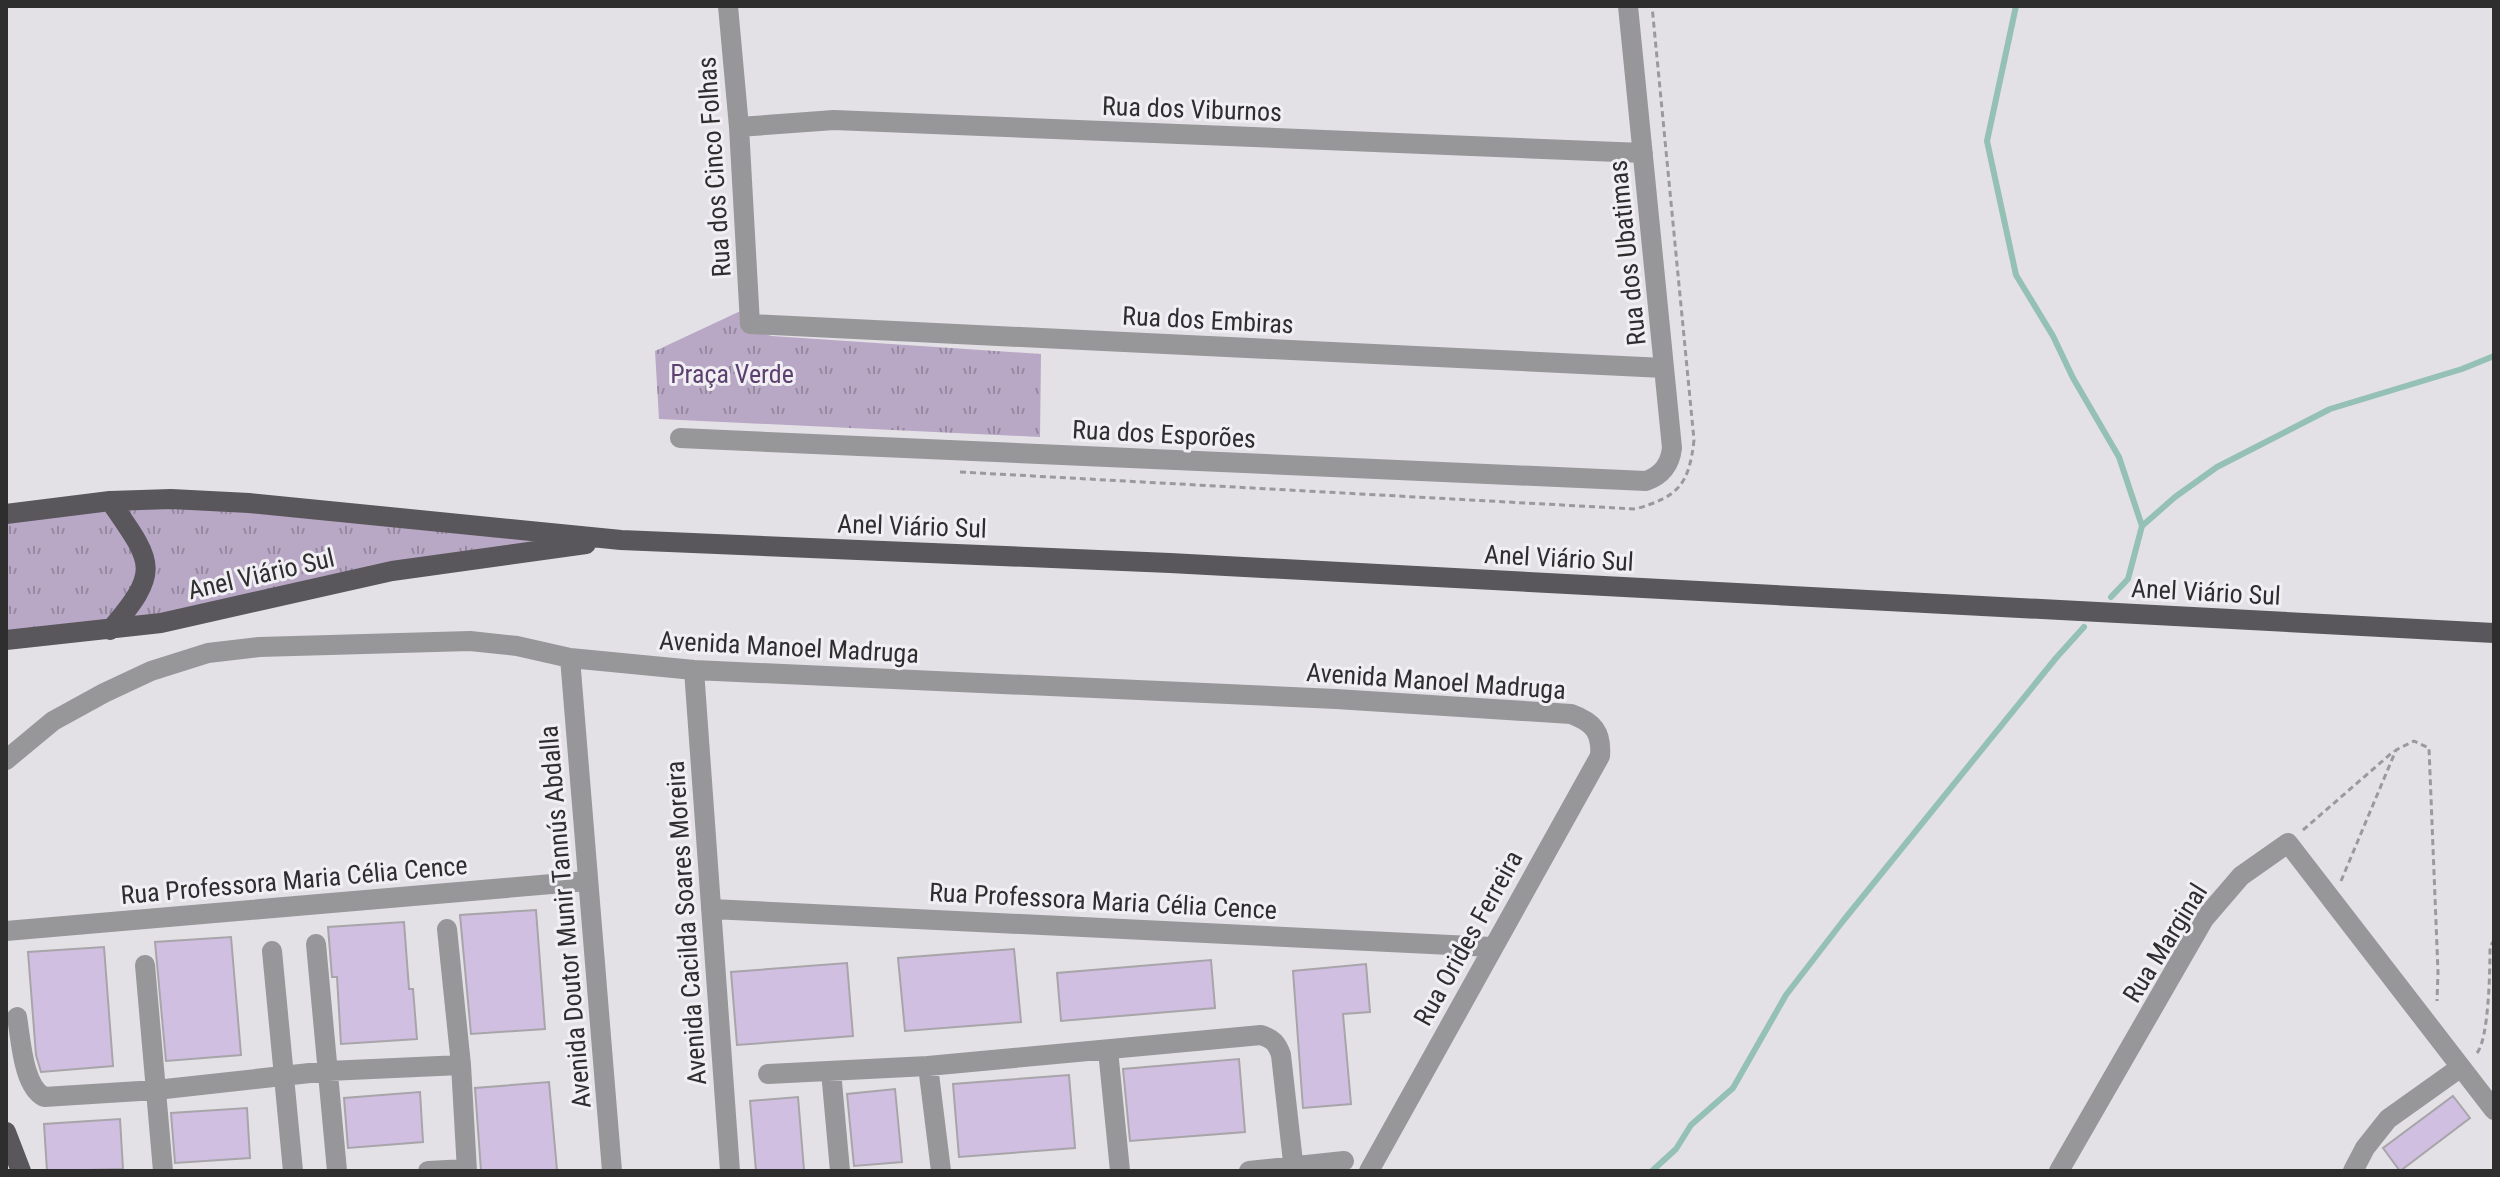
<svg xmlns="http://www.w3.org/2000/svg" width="2500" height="1177" viewBox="0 0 2500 1177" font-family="'Roboto Condensed',sans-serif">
  <defs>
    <pattern id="grass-tufts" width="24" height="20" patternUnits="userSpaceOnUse" patternTransform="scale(2)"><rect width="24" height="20" fill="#b8a8c5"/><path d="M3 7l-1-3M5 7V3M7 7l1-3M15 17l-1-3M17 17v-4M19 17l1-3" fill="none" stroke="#9689a0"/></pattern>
  </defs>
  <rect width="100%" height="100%" fill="#e4e1e6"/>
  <path fill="url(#grass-tufts)" d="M749,307L757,332L772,336L1041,354L1040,437L659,419L655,351Z
    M110,501L621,540L268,599L6,640V514Z"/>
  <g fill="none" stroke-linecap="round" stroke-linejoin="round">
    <path stroke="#94c1b3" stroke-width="6" d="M2016,6L1987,141L2016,275L2053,336L2073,378L2119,457L2142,526
      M2111,597L2128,579L2142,526L2175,497L2217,467L2330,409L2462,369L2494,356
      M1652,1171L1676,1149L1691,1125L1733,1088L1786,995L1843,921L2056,658L2084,627"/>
  </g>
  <path fill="#d1bfe1" stroke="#a7a5a9" stroke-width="2" d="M536,910L545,1029L471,1034L460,915Z
    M404,922L409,989H413L417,1039L341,1044L337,977H332L328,927Z
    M231,937L241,1055L166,1061L155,942Z
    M104,947L113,1066L41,1072L36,1055L28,952Z
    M1014,949L1021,1022L905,1031L898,958Z
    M1211,960L1215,1008L1061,1021L1057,973Z
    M847,963L853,1036L737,1045L731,972Z
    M1366,964L1370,1012L1343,1014L1351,1104L1303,1108L1293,971Z
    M1239,1059L1245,1132L1130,1141L1123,1069Z
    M1069,1075L1075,1148L959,1157L953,1084Z
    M549,1082L557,1170L481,1171L475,1088Z
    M895,1089L902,1162L854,1166L847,1094Z
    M420,1092L423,1142L348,1148L344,1098Z
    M2453,1096L2470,1118L2400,1171L2383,1148Z
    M798,1097L804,1170L756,1171L750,1101Z
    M247,1108L250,1158L175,1163L171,1113Z
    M120,1119L123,1169L47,1171L44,1124Z"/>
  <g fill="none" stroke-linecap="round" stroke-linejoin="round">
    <path stroke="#9b999d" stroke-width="3" stroke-dasharray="6 4" stroke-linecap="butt" d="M960,472L1635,509C1678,497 1689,485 1694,440L1652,6
      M2303,830L2394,751
      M2341,881L2396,750L2414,741L2429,748L2438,972L2437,1001
      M2477,1053C2489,1038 2490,969 2490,947L2494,940"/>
    <path stroke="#979698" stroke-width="20" d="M728,6L739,127L750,324L1664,368
      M739,127L834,120L1643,153
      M680,438L1646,481C1662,475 1670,465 1672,448L1628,6
      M570,658L612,1171
      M694,670L730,1171
      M6,760L53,721L104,693L151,671L208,653L259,647L470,641L517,646L570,658L694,670L1336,699L1571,714C1593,722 1602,732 1600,756L1369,1171
      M711,909L1492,947
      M447,929L461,1065L467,1171
      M6,931L587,881
      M316,944L337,1171
      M272,951L293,1171
      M145,965L163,1171
      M17,1017C21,1040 23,1086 44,1097L156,1090L328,1071L461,1065
      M1108,1050L1120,1171
      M928,1066L941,1171
      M831,1071L840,1171
      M768,1074L928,1066L1261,1035C1273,1039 1277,1043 1281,1055L1294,1171
      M428,1171L466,1169
      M1249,1171L1344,1161
      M2059,1171L2204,919L2241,876L2288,843L2494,1110
      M2353,1171L2365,1148L2388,1119L2461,1067"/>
    <path stroke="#59575b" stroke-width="20" d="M110,501C153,563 162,570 110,630
      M6,514L110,501L171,499L249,503L621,540L1170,563L2494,633
      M6,640L161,623L392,571L586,544
      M6,1132L21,1171"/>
  </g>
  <g text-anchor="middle" stroke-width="6" stroke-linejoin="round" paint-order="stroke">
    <g font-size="26" fill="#2e2e2f" stroke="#f1eff3">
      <text transform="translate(1192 109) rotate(2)" y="9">Rua dos Viburnos</text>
      <text transform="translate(714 167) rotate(-94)" y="9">Rua dos Cinco Folhas</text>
      <text transform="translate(1627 253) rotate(-96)" y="9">Rua dos Ubatimas</text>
      <text transform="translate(1208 320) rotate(3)" y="9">Rua dos Embiras</text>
      <text transform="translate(1164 434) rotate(3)" y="9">Rua dos Esporões</text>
      <text transform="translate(912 526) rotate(2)" y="9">Anel Viário Sul</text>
      <text transform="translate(1559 558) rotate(3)" y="9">Anel Viário Sul</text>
      <text transform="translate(261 574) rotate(-13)" y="9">Anel Viário Sul</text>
      <text transform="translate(2206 592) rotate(3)" y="9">Anel Viário Sul</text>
      <text transform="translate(789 647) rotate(3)" y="9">Avenida Manoel Madruga</text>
      <text transform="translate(1436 681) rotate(4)" y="9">Avenida Manoel Madruga</text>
      <text transform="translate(294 880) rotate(-5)" y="9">Rua Professora Maria Célia Cence</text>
      <text transform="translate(1103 901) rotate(3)" y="9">Rua Professora Maria Célia Cence</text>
      <text transform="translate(565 917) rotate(-95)" y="9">Avenida Doutor Munir Tannús Abdalla</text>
      <text transform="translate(686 923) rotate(-94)" y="9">Avenida Cacilda Soares Moreira</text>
      <text transform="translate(1468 938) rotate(-61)" y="9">Rua Orides Ferreira</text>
      <text transform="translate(2165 943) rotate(-58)" y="9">Rua Marginal</text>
    </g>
    <g font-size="26" fill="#5c4170" stroke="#f1eff3">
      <text x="732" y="383">Praça Verde</text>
    </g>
  </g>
  <rect width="2500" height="1177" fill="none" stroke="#2e2e2f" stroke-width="16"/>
</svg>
